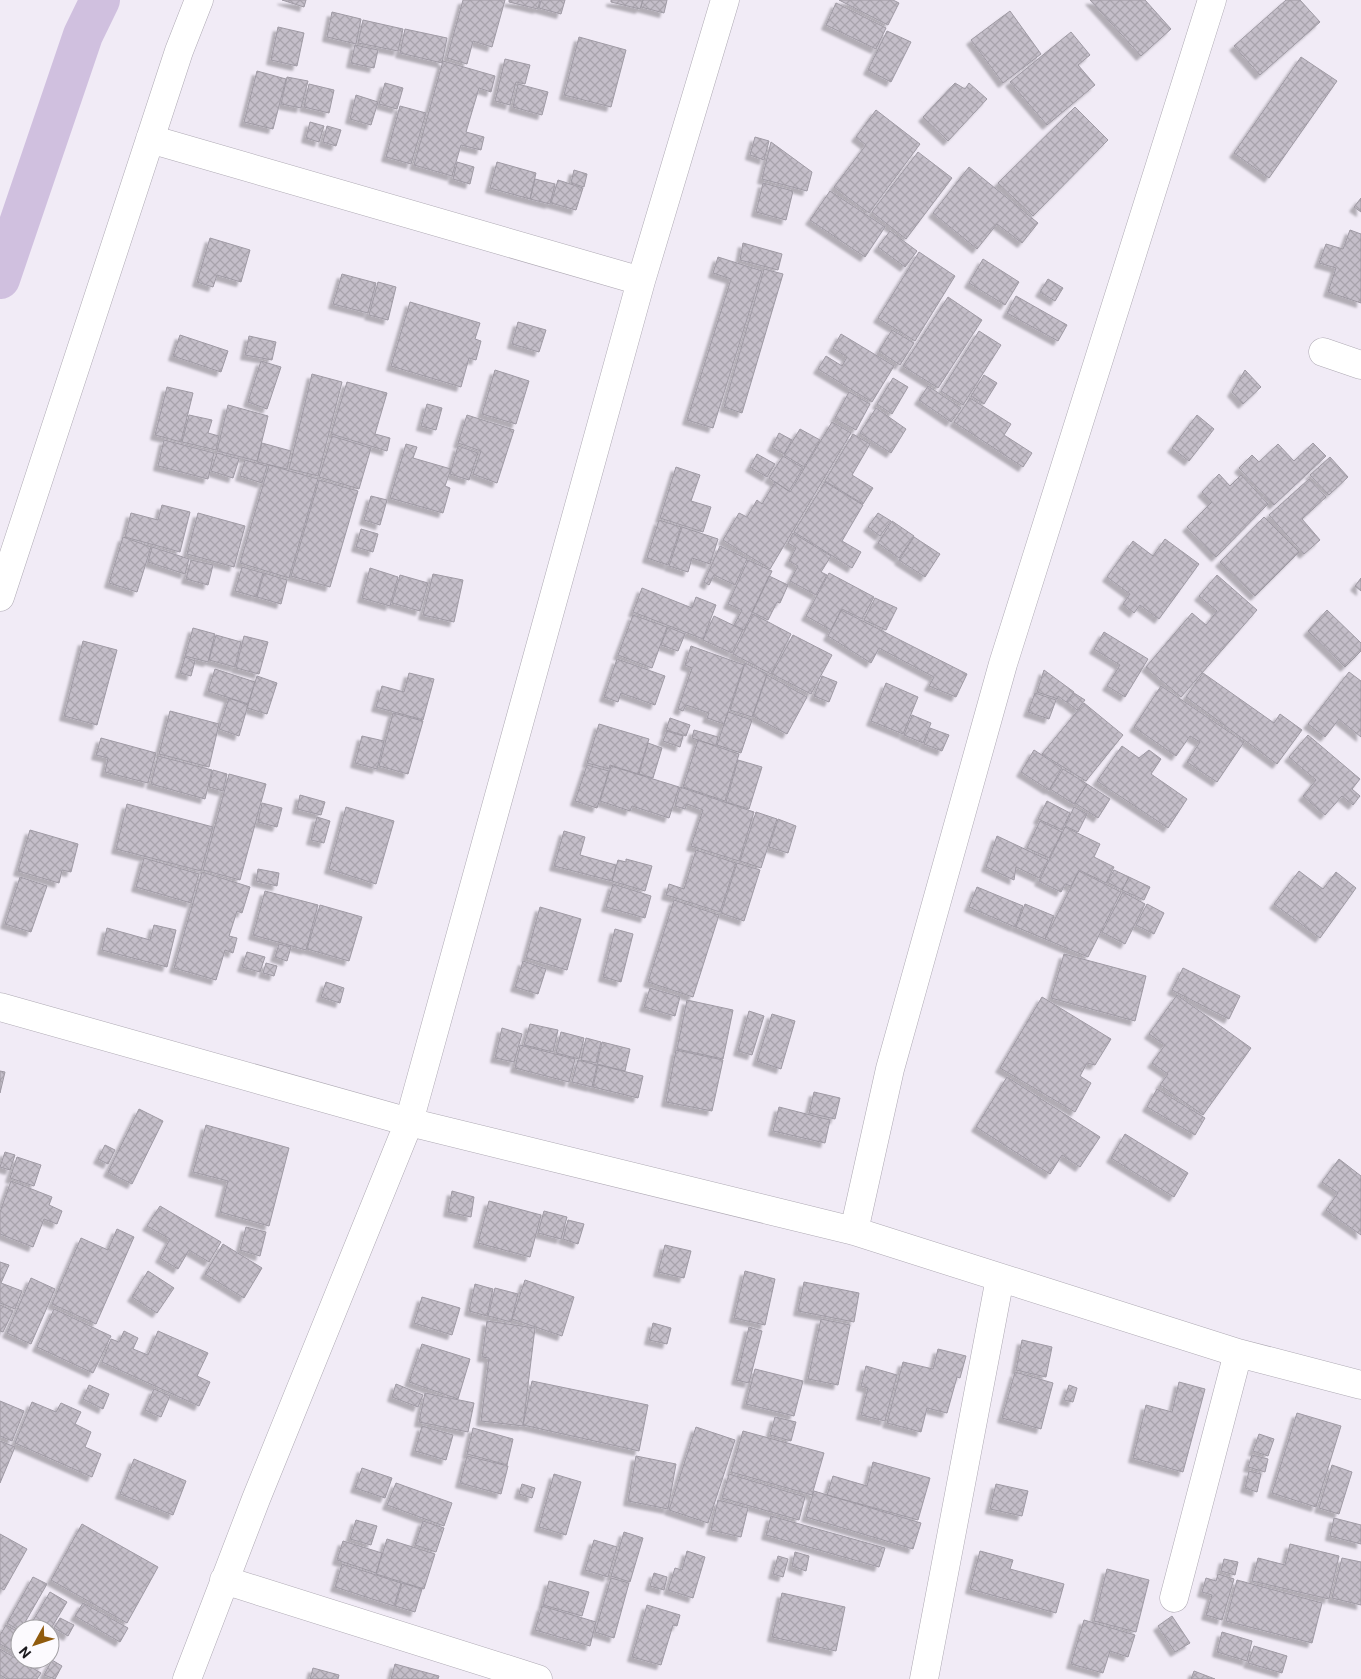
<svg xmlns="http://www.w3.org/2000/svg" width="1361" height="1679" viewBox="0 0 1361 1679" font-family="Roboto,sans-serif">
  <defs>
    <pattern id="building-cross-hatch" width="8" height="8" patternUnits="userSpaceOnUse" patternTransform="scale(1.25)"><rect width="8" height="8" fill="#c4bec9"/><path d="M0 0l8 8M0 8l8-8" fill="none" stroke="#a8a3ac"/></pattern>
    <filter id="shadow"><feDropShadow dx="-4.5" dy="4.5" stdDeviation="1" flood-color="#0004"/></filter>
  </defs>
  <rect width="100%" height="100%" fill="#f1ebf6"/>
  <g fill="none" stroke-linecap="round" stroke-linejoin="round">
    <path stroke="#d0c0df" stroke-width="40" d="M0,279L83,35L100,0"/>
  </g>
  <path fill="url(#building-cross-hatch)" stroke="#9f9aa4" filter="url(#shadow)" d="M282,0H306L304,7Z
    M463,0H505L492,47L473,41L467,64L447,58Z
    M509,0H540L538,9L509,2Z
    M541,0H565L561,14L539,8Z
    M611,0H643L640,9L611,2Z
    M643,0H667L664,13L641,7Z
    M839,0H893L899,3L888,25Z
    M1090,0H1145L1171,29L1141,56Z
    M1286,0H1300L1320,22L1260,75L1234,46Z
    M836,3L886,28L876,49L826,25Z
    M1010,11L1041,54L1003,83L971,40Z
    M332,12L361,19L356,44L327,37Z
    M363,20L403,29L398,51L358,43Z
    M278,27L304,33L297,66L271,60Z
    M405,29L447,38L442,63L400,53Z
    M887,31L911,42L891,82L868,70Z
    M1071,32L1090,55L1078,65L1095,85L1047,125L1010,82Z
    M579,37L626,50L611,107L564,95Z
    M355,45L378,50L374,68L351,63Z
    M1301,57L1337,81L1269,178L1234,153Z
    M505,59L530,65L525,84L516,82L510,105L495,101Z
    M443,61L495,76L491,92L479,88L466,132L484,137L481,150L461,145L452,176L414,165Z
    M257,71L286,79L273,129L244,122Z
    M287,77L308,81L301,108L281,104Z
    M385,83L403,88L397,109L379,104Z
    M955,83L965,89L969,83L987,99L948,141L923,117Z
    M309,84L334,90L329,113L304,107Z
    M518,84L548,92L542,115L513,107Z
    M356,95L378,102L371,125L350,119Z
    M400,106L426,113L411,164L386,157Z
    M1075,107L1108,140L1033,216L998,183Z
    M876,110L920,144L869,213L834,187L866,145L856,137Z
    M310,122L324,126L319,142L306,138Z
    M327,126L341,130L336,146L323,142Z
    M755,137L769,141L764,160L750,155Z
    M771,142L812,172L807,191L762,179Z
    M918,152L952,178L906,239L872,212Z
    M457,162L474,167L470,184L453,179Z
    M497,162L536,173L530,199L490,188Z
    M969,167L1038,223L1022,243L997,224L977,249L933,213Z
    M574,170L587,174L584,187L571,183Z
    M535,179L555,184L550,204L530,199Z
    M558,180L583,188L576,210L551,203Z
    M763,183L793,191L786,220L756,212Z
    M830,191L885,227L865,257L810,220Z
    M1361,198V212L1354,207Z
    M1350,230L1361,234V303L1328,292L1336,268L1319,263L1326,244L1343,249Z
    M890,231L917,251L905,267L878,247Z
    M210,238L250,250L241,282L217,275L213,287L197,282Z
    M743,243L782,254L778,270L740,260Z
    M919,252L955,276L915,341L878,318Z
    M718,257L762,271L713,428L687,420L731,279L713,273Z
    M983,259L1019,282L1005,305L969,283Z
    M764,269L783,274L742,413L724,407Z
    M342,274L376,283L368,313L333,304Z
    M1048,279L1063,288L1055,301L1040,292Z
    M378,282L396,287L388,320L369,315Z
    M1016,296L1067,325L1058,341L1007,313Z
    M948,297L982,320L938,388L903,366Z
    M410,302L480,323L475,339L481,341L476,360L469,358L461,387L391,366Z
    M518,322L546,330L539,352L512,344Z
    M892,330L914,343L900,365L879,351Z
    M979,331L1001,345L963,405L941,391Z
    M841,334L894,366L872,402L818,369L826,356L842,366L847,357L833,348Z
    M180,335L228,351L221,372L173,356Z
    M249,336L276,342L272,360L245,355Z
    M261,361L281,367L267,409L248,402Z
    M495,370L529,381L516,424L482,414Z
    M1245,370L1261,387L1243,404L1232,392Z
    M312,374L342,382L318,476L289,469Z
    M984,375L997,383L984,404L971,396Z
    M893,378L908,387L892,414L877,404Z
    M347,382L387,393L375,434L390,438L387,451L331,434Z
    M928,386L961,408L951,422L919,400Z
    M167,387L193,393L181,442L155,435Z
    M849,392L870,404L856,430L835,418Z
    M970,398L1011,424L1004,435L1032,453L1023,467L954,422Z
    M427,404L442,408L436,430L421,426Z
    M228,405L268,416L257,461L217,451Z
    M876,408L906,429L891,453L860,433Z
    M189,415L212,420L208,433L219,436L216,450L182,442Z
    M467,415L514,430L497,483L473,474L481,451L458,443Z
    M1197,415L1214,429L1189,461L1172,448Z
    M832,422L851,433L770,569L723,540L739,513L747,517L757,500L762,504L775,482L790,492Z
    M800,429L820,440L804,467L784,455Z
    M779,433L792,440L784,454L772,447Z
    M853,434L870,444L852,475L873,488L863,504L825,481Z
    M332,436L371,448L359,489L319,477Z
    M164,440L214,453L208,479L158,466Z
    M262,443L291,451L287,469L257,462Z
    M1313,443L1326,456L1274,505L1239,468L1252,455L1259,462L1278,444L1294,461Z
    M406,444L417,447L413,458L451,469L445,486L450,488L443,513L390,498Z
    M458,446L478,453L469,480L450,474Z
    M217,453L239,459L233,478L211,471Z
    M757,454L775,464L767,477L750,467Z
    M783,456L803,468L789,491L769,478Z
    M1330,457L1348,477L1329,495L1310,475Z
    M245,460L267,466L262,483L240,476Z
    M269,465L318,479L289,578L240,563Z
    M676,467L700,475L691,501L711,507L703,532L660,518Z
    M1219,474L1230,486L1241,475L1268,504L1216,557L1187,527L1212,502L1202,492Z
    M1309,479L1326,497L1302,519L1320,540L1304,554L1269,515Z
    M319,480L358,491L330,587L291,576Z
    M825,482L863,505L842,541L861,552L852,568L794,532Z
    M371,496L387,500L380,525L364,520Z
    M162,505L190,512L180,552L125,537L131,513L158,520Z
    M198,513L245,526L234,567L187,554Z
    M878,513L891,521L880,536L868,527Z
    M1264,517L1299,552L1255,596L1220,562Z
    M659,520L681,527L668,565L647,558Z
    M892,521L914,536L899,558L878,543Z
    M682,527L718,539L710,564L692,558L688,572L669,566Z
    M361,529L378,534L373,552L356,547Z
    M793,533L831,556L821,572L827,575L816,595L790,581L798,566L789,561L796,548L788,543Z
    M123,537L151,547L137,592L109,583Z
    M914,537L940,554L925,577L899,560Z
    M1165,539L1199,564L1159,619L1140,605L1134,613L1123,604L1130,594L1107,577L1133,541L1153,556Z
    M720,546L747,559L735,585L714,575L709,585L704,582Z
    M152,547L189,559L185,574L148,562Z
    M191,560L213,565L208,585L186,579Z
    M748,560L772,571L744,630L734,625L742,610L728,604Z
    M242,567L263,573L256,597L235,591Z
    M370,568L398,577L390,606L362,598Z
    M264,573L287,580L281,604L257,597Z
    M829,573L874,597L862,619L842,609L831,630L806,616Z
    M433,574L463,580L454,622L423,615Z
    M400,575L428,583L420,611L392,603Z
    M1217,575L1257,610L1181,697L1146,667L1192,613L1206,625L1217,611L1199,596Z
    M769,576L788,585L780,603L777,602L768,620L752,612Z
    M1361,578V591L1355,586Z
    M642,588L692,608L696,597L716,605L703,639L633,612Z
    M875,598L897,608L886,630L864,620Z
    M841,610L967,674L956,697L929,686L934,677L879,648L871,663L828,636Z
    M1327,610L1361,643V651L1345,667L1308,631Z
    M753,614L791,634L771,674L733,654Z
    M633,615L667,627L652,668L618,655Z
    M714,616L743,630L732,653L703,640Z
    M668,627L685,634L678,651L661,645Z
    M193,628L215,634L208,662L185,656Z
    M1104,632L1148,659L1125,697L1107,686L1120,665L1094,649Z
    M216,635L241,642L235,667L209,660Z
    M793,635L832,655L811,694L772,674Z
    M244,636L268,642L259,674L236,668Z
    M83,641L117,650L97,725L64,716Z
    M691,646L744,665L724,724L707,718L709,713L686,705L683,711L678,709L692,668L685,665Z
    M185,657L195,661L191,676L180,673Z
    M617,659L665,676L655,705L621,693L618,702L604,697Z
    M745,663L767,674L752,717L730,710Z
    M215,669L255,682L248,704L208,691Z
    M1044,670L1074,692L1066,702L1058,696V699L1037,692Z
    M1349,672L1361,681V737L1339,719L1325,737L1308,724Z
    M409,673L434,679L423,720L376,707L382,686L404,692Z
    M1203,673L1274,723L1280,714L1302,730L1277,764L1186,697Z
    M767,675L807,697L787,734L753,716Z
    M257,676L277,683L267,714L247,708Z
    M822,676L837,682L829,702L814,696Z
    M886,683L918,697L903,734L871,721Z
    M1161,686L1244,742L1217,782L1187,762L1200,742L1190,736L1176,756L1134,727Z
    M1035,693L1056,700L1049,719L1028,712Z
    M1074,693L1085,700L1077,710L1067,702Z
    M229,698L248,705L239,736L219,729Z
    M1084,703L1123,735L1086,781L1042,754Z
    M170,711L219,724L209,767L159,754Z
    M728,712L752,720L741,753L717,745Z
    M393,713L423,721L408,774L379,766Z
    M912,715L931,723L923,743L904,735Z
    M670,718L690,725L686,736L666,730Z
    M599,724L649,739L638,774L610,765L609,769L587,763Z
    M930,728L949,735L942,751L924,744Z
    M694,730L718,737L716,746L692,738Z
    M667,731L683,736L680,747L663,741Z
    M1308,735L1360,779L1352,789L1360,796L1353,805L1342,796L1325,815L1303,796L1316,780L1289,757Z
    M362,736L384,741L377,769L355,763Z
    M101,738L156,753L148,783L105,772L108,758L96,755Z
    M698,740L739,754L725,801L683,787Z
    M648,743L662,748L653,778L639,774Z
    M1122,746L1139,758L1149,750L1161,759L1151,774L1187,799L1168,828L1097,781Z
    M1034,750L1062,768L1049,790L1021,772Z
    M158,756L212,770L205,799L151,784Z
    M738,760L762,767L749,809L726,802Z
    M587,765L609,771L597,808L575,801Z
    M611,766L679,787L669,818L632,806L630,811L600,801Z
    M1063,769L1087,784L1074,804L1050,789Z
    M213,770L227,774L223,791L209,787Z
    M229,774L266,784L240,880L203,870Z
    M1087,784L1110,799L1098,818L1075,803Z
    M680,787L754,812L739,861L691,846L703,810L687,804L685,809L675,806Z
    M300,795L325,802L321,815L297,809Z
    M1047,801L1070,813L1062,830L1038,819Z
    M262,803L282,808L277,827L258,822Z
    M127,804L213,827L201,871L116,849Z
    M346,807L394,821L376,884L329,869Z
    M1074,807L1087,814L1078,832L1065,826Z
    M756,812L777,819L761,868L740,861Z
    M317,817L330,821L324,843L311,840Z
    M778,819L796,826L788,853L769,847Z
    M1040,821L1062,832L1049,858L1027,848Z
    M1065,827L1100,844L1094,857L1114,867L1106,883L1079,870L1071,886L1065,884L1061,892L1039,881Z
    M30,830L78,844L71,872L62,870L59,883L18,871Z
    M564,831L585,837L580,855L616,865L612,881L554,866Z
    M997,836L1048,860L1039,878L1016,867L1014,880L986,867Z
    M696,850L736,863L720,912L666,895L669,884L684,889Z
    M144,858L199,874L191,903L136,887Z
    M626,859L652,866L645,891L612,881L618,860L626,862Z
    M737,863L760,870L744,921L721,913Z
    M258,869L279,873L277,886L256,881Z
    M1114,870L1129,877L1122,890L1107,882Z
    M1079,871L1121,892L1088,957L1045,939Z
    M1299,871L1323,889L1336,872L1356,888L1320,938L1274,904Z
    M202,872L250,887L242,913L237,911L229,936L237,938L233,953L225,950L216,980L174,968Z
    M20,877L47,886L31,932L5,924Z
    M1129,877L1150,887L1144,900L1122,890Z
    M613,884L651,896L645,918L606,907Z
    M977,887L1023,906L1015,927L969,907Z
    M265,891L318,905L306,950L253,935Z
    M1123,892L1145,904L1125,944L1102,932Z
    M674,900L719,915L693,997L648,982Z
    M1025,904L1054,916L1045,939L1016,927Z
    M1147,904L1164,913L1154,934L1136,925Z
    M320,905L362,917L349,961L307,949Z
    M540,907L581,919L567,970L526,958Z
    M154,925L176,930L167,967L102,950L107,928L150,940Z
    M615,929L633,934L621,982L603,977Z
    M279,944L291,947L287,961L275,957Z
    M247,952L265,957L260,972L242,967Z
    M1064,954L1146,976L1135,1021L1051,998Z
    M523,961L546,969L538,994L515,987Z
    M266,963L277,966L274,976L263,973Z
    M1183,968L1240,996L1229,1019L1172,990Z
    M326,982L344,988L340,1003L321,997Z
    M650,988L680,997L675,1016L644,1007Z
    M1177,995L1251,1048L1203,1115L1160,1085L1168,1074L1152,1063L1165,1045L1149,1034Z
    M1042,997L1111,1039L1095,1065L1087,1063L1080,1076L1091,1083L1075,1112L1000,1068Z
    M687,1000L733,1010L723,1059L677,1049Z
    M749,1011L764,1016L752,1055L738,1051Z
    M772,1014L795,1021L781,1069L757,1061Z
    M530,1024L558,1030L553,1052L524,1045Z
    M502,1028L522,1034L514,1062L495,1058Z
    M561,1032L584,1038L579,1059L556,1053Z
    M586,1038L601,1042L596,1063L581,1060Z
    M602,1042L630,1049L625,1071L597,1064Z
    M520,1045L575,1059L569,1082L515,1068Z
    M676,1050L723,1060L712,1111L666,1102Z
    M578,1060L597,1065L592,1087L572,1082Z
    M598,1065L643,1076L638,1098L593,1087Z
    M0,1071L5,1072L0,1093Z
    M1007,1077L1100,1137L1080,1167L1062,1155L1050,1174L976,1127Z
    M1157,1089L1205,1118L1195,1135L1147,1107Z
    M814,1092L840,1098L835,1119L809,1113Z
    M779,1107L830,1120L825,1143L773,1131Z
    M139,1109L163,1121L132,1184L108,1172Z
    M206,1125L289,1148L269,1226L220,1212L228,1181L193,1172Z
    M1125,1134L1188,1173L1174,1197L1111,1158Z
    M105,1145L115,1150L108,1164L98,1159Z
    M5,1152L15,1155L10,1170L0,1167Z
    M17,1157L41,1165L34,1186L10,1178Z
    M1339,1159L1361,1176V1235L1326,1210L1338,1193L1322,1182Z
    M11,1181L52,1197L49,1205L62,1211L57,1224L44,1219L33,1247L0,1234V1212Z
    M452,1191L474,1197L471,1217L448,1212Z
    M489,1201L541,1215L530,1257L478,1243Z
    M160,1206L221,1242L209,1262L189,1250L178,1269L160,1258L170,1239L147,1226Z
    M544,1211L567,1217L561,1239L538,1233Z
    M568,1220L584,1224L578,1244L563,1239Z
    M246,1227L266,1232L260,1256L240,1250Z
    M117,1229L134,1237L96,1324L52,1304L81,1238L108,1250Z
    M223,1244L262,1268L244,1298L205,1274Z
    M665,1245L691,1251L684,1278L658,1272Z
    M0,1262L9,1265L1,1283L22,1291L15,1309L0,1303Z
    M148,1271L174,1288L157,1313L132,1297Z
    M745,1271L775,1279L765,1325L734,1318Z
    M31,1278L55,1289L31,1344L7,1333Z
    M525,1280L574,1297L562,1336L512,1319Z
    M804,1282L859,1293L854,1322L798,1311Z
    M475,1284L493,1289L487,1316L469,1311Z
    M495,1288L518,1294L511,1322L488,1316Z
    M422,1297L460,1308L452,1335L414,1323Z
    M0,1305L13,1311L3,1332L0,1331Z
    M54,1309L111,1336L93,1373L37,1347Z
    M821,1319L850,1325L838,1385L808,1379Z
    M487,1321L535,1328L523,1426L481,1421L489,1358L482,1357Z
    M653,1323L671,1328L667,1344L649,1340Z
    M749,1327L762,1331L749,1383L736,1380Z
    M124,1331L138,1338L133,1349L148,1355L158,1331L208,1353L197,1376L210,1382L199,1406L102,1362L111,1339L119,1342Z
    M1022,1340L1052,1347L1046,1377L1016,1370Z
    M422,1344L470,1359L458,1399L409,1382Z
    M938,1349L966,1356L960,1378L957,1377L947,1413L927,1408L921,1432L887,1423L903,1362L933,1369Z
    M866,1366L897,1375L885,1421L861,1415L868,1388L861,1386Z
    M755,1369L803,1381L794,1416L746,1404Z
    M1015,1372L1053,1383L1041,1429L1002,1418Z
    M532,1381L648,1405L639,1451L523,1425Z
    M1179,1382L1205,1389L1183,1472L1133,1458L1146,1405L1172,1412Z
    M396,1384L423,1395L418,1407L392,1397Z
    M89,1385L109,1394L103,1409L83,1399Z
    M1069,1385L1077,1388L1073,1402L1064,1400Z
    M154,1389L170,1396L161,1417L145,1410Z
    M425,1393L474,1403L468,1432L419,1422Z
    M0,1401L24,1411L12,1441L0,1436Z
    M32,1402L56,1412L61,1403L81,1412L75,1424L91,1432L85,1447L101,1454L92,1477L15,1443Z
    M1297,1413L1341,1426L1316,1507L1272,1493Z
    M775,1417L796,1422L791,1441L770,1435Z
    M422,1426L453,1435L446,1460L415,1451Z
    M696,1427L735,1440L708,1523L669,1510Z
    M473,1428L513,1439L507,1465L467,1454Z
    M743,1431L824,1453L812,1495L731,1472Z
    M1259,1434L1274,1439L1268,1456L1253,1451Z
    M0,1441L15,1447L0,1483Z
    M1252,1455L1268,1459L1265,1472L1248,1467Z
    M467,1456L508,1466L501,1494L460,1483Z
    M636,1456L676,1464L668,1509L628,1501Z
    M134,1459L186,1481L173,1515L120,1494Z
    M873,1462L930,1478L918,1520L827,1495L833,1476L867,1486Z
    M1332,1465L1352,1472L1339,1514L1319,1508Z
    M362,1468L392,1478L385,1498L355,1488Z
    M1249,1471L1261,1474L1257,1492L1245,1488Z
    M554,1474L581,1482L566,1535L539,1527Z
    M729,1474L805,1497L799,1520L722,1498Z
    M396,1483L452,1503L444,1526L387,1505Z
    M522,1484L535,1488L532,1498L519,1494Z
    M996,1484L1028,1491L1022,1516L990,1509Z
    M814,1491L921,1523L913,1549L806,1517Z
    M718,1500L748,1508L741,1537L711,1530Z
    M771,1516L885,1548L879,1567L766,1535Z
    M1334,1518L1361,1525V1544L1330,1536Z
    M356,1520L377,1526L371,1545L350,1539Z
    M423,1521L444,1528L436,1552L415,1545Z
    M82,1524L158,1567L127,1623L51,1580Z
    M624,1532L643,1538L630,1582L611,1576Z
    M0,1534L27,1549L4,1590L0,1588Z
    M387,1539L435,1554L424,1589L376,1574Z
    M594,1540L617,1547L608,1577L585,1570Z
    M343,1541L382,1553L376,1573L337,1560Z
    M1290,1544L1339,1556L1329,1599L1252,1581L1258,1558L1285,1565Z
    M687,1551L705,1557L693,1598L668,1590L675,1568L682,1570Z
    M980,1551L1013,1560L1010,1569L1064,1584L1056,1613L970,1589Z
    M795,1552L809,1556L806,1571L792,1566Z
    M778,1556L788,1559L783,1577L773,1574Z
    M1342,1558L1361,1562V1605L1332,1598Z
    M1224,1559L1238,1562L1235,1575L1221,1571Z
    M342,1564L401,1583L394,1606L335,1587Z
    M1107,1569L1149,1580L1136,1632L1094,1621Z
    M654,1573L667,1577L664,1590L650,1586Z
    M1218,1574L1234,1579L1222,1620L1206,1615L1212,1595L1202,1592L1206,1578L1216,1581Z
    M33,1577L47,1584L20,1631L7,1623Z
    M611,1578L629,1583L614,1638L595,1632Z
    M1237,1580L1322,1603L1312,1643L1226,1621Z
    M549,1581L589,1592L582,1616L543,1605Z
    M402,1583L422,1589L415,1612L395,1606Z
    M50,1592L67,1602L50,1630L28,1629Z
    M782,1593L845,1607L836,1651L772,1637Z
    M83,1603L128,1628L120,1642L75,1616Z
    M647,1605L680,1615L677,1626L673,1625L661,1665L632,1657Z
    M542,1606L596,1622L590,1646L535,1630Z
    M1172,1616L1190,1643L1175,1652L1158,1626Z
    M60,1618L74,1625L68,1636L54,1628Z
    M1084,1620L1135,1635L1128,1657L1110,1651L1103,1673L1071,1664Z
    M6,1625L20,1633V1655L0,1644V1635Z
    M1222,1632L1252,1641L1247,1661L1217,1652Z
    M1254,1646L1287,1656L1282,1673L1248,1663Z
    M0,1649L41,1673L37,1679H7L0,1675Z
    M26,1659H46L41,1667Z
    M52,1660L62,1666L55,1679L44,1675Z
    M395,1664L439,1676L438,1679H391Z
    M313,1668L339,1675L338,1679H310Z
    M1194,1671L1215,1679H1191Z"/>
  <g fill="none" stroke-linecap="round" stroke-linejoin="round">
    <g stroke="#aea9b3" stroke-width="29">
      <path id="street" d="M150,139L641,281
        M1323,352L1361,365
        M0,597L179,51L199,0
        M0,1007L409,1122L641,281L725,0
        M854,1231L890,1069L1003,664L1212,0
        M224,1580L538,1679
        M1174,1598L1238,1353
        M187,1679L256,1499L409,1122L854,1231L1238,1353L1361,1385
        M924,1679L1000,1278"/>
    </g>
    <use href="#street" stroke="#fff" stroke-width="28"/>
  </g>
  <g transform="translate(35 1644) rotate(230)"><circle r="24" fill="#fcfafe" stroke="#a2a0a4"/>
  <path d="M0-4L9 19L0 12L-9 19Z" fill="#905b0e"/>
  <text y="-8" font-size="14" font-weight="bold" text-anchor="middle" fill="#1c1a1e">N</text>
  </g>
</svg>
